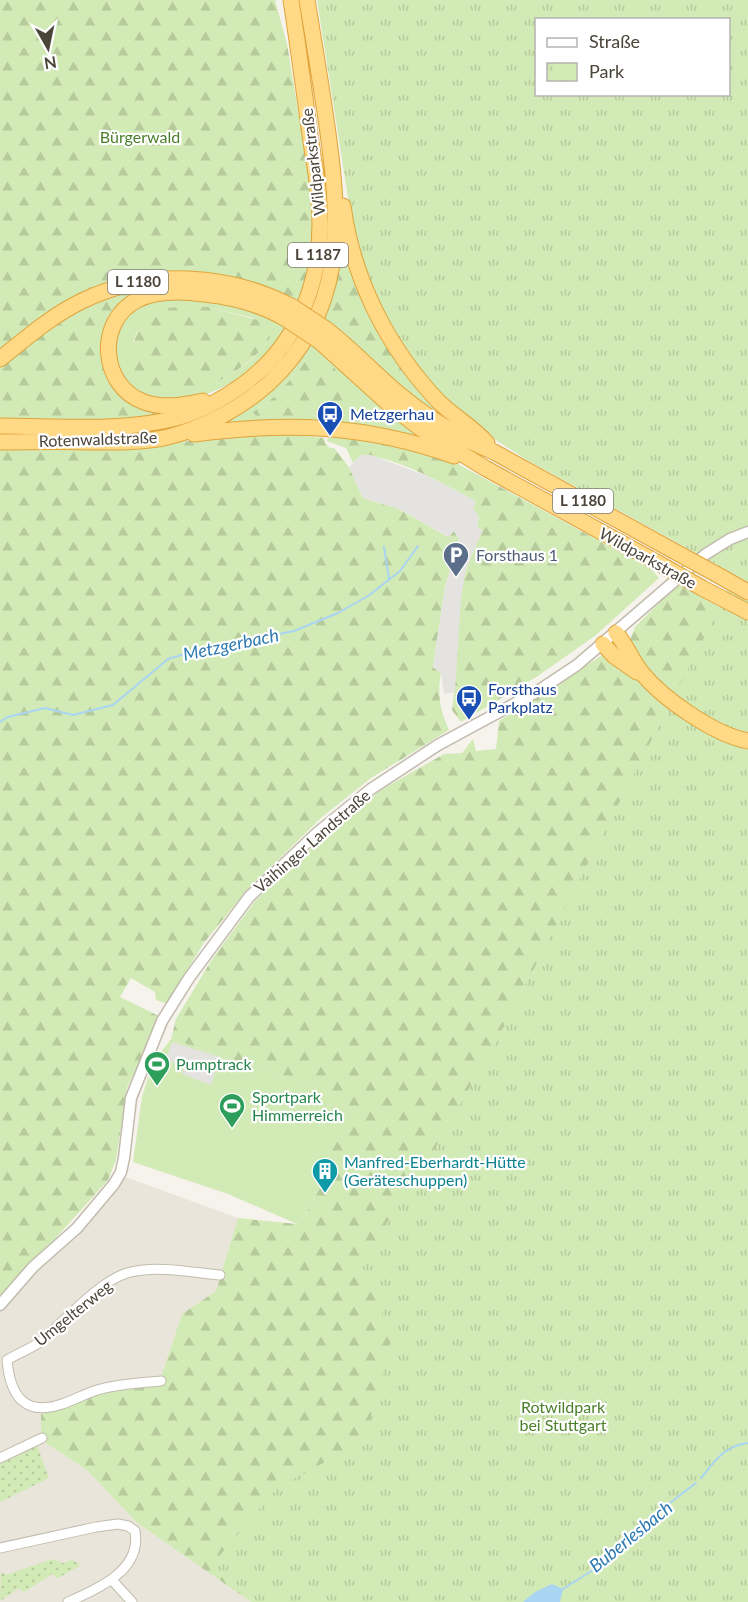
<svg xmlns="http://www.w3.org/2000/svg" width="748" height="1602" viewBox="0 0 748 1602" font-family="Lato,sans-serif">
  <defs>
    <pattern id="forest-firs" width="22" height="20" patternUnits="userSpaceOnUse" patternTransform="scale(1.5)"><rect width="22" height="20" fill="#d2eab5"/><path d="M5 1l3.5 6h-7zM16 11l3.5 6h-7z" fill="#b6ca9c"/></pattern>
    <pattern id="park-tufts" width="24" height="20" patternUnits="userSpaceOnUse" patternTransform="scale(1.5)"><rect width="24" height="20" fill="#d2eab5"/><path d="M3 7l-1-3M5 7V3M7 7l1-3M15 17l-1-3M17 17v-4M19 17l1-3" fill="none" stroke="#b6ca9c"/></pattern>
    <pattern id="garden-dots" width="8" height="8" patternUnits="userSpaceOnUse" patternTransform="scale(1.5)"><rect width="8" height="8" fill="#d2eab5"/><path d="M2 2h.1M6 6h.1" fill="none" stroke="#b6ca9c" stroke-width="1.8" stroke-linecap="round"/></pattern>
  </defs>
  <rect width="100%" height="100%" fill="#f6f3ec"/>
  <path fill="#eae5da" d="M123,1176L238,1218L216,1291L182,1314L158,1386L97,1393L41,1440L87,1470L136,1522L251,1602H0V1310L20,1286Z"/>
  <path fill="#d2eab5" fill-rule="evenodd" d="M160,298L214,301L251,310L287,327C262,361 233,391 189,398C174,401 158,401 143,396C133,393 124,378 116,370L115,333L132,309ZM191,307H208L253,318L270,338C249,370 216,386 180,391L133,342L137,331Z
    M309,342L427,440L207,428ZM305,362L341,417L253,412L277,395Z
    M171,1039L326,1089L329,1169L307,1212L297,1224L228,1194L133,1162L142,1097L153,1062Z"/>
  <path fill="url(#forest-firs)" d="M0,0H275L287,44L312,196L313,231L308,271L299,302L135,277L0,352Z
    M342,235L466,431L426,407L322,317L331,302L338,271Z
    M156,288L102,339V355L107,375L171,412L139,420L0,421V366C46,327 95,293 156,288Z
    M191,307H208L264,322L270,338C248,372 187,407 149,384C142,379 136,375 132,367C126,354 134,345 137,332C138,327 137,322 137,318L161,308Z
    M322,357C344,372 348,392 341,417L305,415L262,418L256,416L253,412L277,395L305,362Z
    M248,432L306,433V436L324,438L326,444L330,448H334L349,467L363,498L399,509L448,537L454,531L459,538L458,545L445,587L433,667L441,673C437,695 440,710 449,730L371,778L322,817L247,890L203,944L167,1004L156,1000L155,992L131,978L120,997L161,1017L127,1088L116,1160L108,1180L0,1300V448L154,446Z
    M338,436C371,437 425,450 456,463L651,569L659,578L596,635L538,676L461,722L452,710C459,664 453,615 466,570C470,557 477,544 482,531L477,526L479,517L473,508L476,501C442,484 399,457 361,455L353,463L346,448L327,441L328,438H337Z
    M678,584L748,623L683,703L644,667L630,640L635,627Z
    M601,656L612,658L691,722L748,1602H251L136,1522L87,1470L41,1440V1414L97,1393L158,1386L182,1314L216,1291L238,1218L297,1224L307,1212L329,1169L325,1089L171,1039L176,1019L211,961L255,901L321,839L381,790L444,754L462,753L473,739L476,751L496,749L499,721Z"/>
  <path fill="url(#park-tufts)" fill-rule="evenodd" d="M317,0H748V1602H253L210,1567L277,1488L364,1441L392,1337L361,1263L441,1139L508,1019L727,593L723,568L527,460L485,433L438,391L405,351L386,319L366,274L351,217ZM536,20H728V94H536Z"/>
  <path fill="url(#garden-dots)" d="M37,1445L49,1478L0,1502V1461Z
    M53,1559L63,1563L72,1560L81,1565L58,1578L52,1574L24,1592L19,1588L0,1601L1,1572L6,1575Z"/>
  <path fill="#e5e3e0" d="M361,455H371L427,476L476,501L473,508L479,517L477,526L482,531L466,569L461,598L455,692L444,694L441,673L433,667L445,587L458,545V538L454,531L449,537L399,509L363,498L349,467Z
    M172,1042L220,1057L211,1085L182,1074L184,1066L166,1060Z"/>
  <path fill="#a9d4f2" d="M552,1584L563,1589L560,1602H523L535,1592Z"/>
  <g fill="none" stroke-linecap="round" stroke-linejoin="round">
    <path stroke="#a9d4f2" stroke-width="2" d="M384,547L389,579
      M0,722L8,717L45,708L73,715L113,705L168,659L198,650L294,631L338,613L368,596L400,571L418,546
      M701,1478C715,1461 724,1446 748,1443
      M563,1589L598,1567L631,1539L654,1515L696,1483"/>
    <g stroke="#c2bbae" stroke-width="11">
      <path id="minor" d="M7,1360C17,1354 30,1349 40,1342C64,1322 98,1282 127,1273C156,1265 190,1272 220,1275
        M7,1360C10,1395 24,1417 62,1404C74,1400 85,1394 97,1390C117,1384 140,1383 161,1381
        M0,1458L42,1438
        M0,1548L96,1527L118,1524L128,1526L135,1531C142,1570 98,1589 68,1602
        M112,1580L132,1602"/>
    </g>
    <g stroke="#c2bbae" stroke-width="13">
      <path id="tertiary" d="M0,1305L33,1267L77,1228L114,1184L121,1172L124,1158L131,1098L162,1021L189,978L249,897L317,833L371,789L438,745L538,691L577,665L706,554L730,539L748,532"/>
    </g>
    <g stroke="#e0a43c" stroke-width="17">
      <path id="trunk" d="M343,206C353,279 387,347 438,401C453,416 473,427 487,443
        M326,329C352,349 374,373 399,394C428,418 460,438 494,452L672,550
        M319,341L392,407L420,428L485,468L658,563
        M0,359C26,338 51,316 82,301C149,268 228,273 293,307
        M203,401C184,405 164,409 144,402C101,387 95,322 137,300C157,290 182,291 204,294C233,297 261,304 286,319
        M0,426C56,426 117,432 172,419C199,413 223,399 245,383C302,341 325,271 319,202C318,180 313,157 310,135C304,90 298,45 291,0
        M194,434C285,422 366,424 454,456
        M0,442C29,442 58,441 87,442C113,442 142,443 168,437C204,428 241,408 268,384C346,312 341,223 327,126C321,84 314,42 307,0
        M716,574L748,592
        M702,588L748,612
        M616,633C626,644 632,661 642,673C663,699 715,735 748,741
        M603,644L614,656L637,672"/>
    </g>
    <use href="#minor" stroke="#fff" stroke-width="9"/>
    <use href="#tertiary" stroke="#fff" stroke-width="10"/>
    <use href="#trunk" stroke="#ffd985" stroke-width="15"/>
    <g stroke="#e0a43c" stroke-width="17" stroke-linecap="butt">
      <path id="trunk-bridge" d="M293,307L326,329
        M286,319L319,341
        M672,550L716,574
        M658,563L702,588"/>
    </g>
    <use href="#trunk-bridge" stroke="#ffd985" stroke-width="15"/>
  </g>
  <defs>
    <g id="bus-pin" transform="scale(1.35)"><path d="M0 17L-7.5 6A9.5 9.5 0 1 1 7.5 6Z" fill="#1a4fb4" stroke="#fff"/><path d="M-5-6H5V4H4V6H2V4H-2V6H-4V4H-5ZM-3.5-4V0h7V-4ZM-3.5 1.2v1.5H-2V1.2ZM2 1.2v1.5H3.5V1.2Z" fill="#fff"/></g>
    <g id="parking-pin" transform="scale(1.35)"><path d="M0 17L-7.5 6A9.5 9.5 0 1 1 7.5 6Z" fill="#5c6f8a" stroke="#fff"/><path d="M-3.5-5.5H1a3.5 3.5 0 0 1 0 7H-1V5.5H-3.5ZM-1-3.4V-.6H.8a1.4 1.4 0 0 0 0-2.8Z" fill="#fff"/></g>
    <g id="stadium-pin" transform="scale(1.35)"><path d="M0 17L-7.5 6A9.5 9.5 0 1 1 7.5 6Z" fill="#2e9e5b" stroke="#fff"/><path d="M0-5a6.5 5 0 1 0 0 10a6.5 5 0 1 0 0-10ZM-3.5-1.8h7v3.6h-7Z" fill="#fff"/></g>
    <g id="building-pin" transform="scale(1.35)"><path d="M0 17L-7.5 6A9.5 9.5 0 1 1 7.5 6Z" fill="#0f9aa8" stroke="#fff"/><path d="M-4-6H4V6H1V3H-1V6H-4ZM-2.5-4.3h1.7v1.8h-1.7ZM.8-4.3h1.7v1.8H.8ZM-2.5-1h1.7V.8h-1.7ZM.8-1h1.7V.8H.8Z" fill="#fff"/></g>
  </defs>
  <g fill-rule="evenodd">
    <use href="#bus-pin" x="330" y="414"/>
    <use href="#parking-pin" x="456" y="555"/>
    <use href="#bus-pin" x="469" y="698"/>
    <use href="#stadium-pin" x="157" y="1064"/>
    <use href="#stadium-pin" x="232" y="1106"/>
    <use href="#building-pin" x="325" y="1171"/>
  </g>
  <g text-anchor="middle" stroke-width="4.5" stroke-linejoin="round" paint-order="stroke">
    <g fill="#fff" stroke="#817c74" stroke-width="1.5">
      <rect x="288" y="243" width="60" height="24" rx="4.5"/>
      <rect x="108" y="270" width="60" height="24" rx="4.5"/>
      <rect x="553" y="489" width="60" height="24" rx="4.5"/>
    </g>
    <g font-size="15" font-weight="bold" fill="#4b4439">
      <text x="318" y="260">L 1187</text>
      <text x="138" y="287">L 1180</text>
      <text x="583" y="506">L 1180</text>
    </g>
    <g font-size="16" fill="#4a7f2a" stroke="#fff">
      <text x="140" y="143">Bürgerwald</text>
      <text x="563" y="1413">Rotwildpark<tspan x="563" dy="18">bei Stuttgart</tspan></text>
    </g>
    <g font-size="16" fill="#4b4439" stroke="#fff">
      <text transform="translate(313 162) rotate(-97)" y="6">Wildparkstraße</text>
      <text transform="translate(98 439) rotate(-2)" y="6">Rotenwaldstraße</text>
      <text transform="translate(648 558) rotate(29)" y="6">Wildparkstraße</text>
      <text transform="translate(312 841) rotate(-41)" y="6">Vaihinger Landstraße</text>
      <text transform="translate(73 1313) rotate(-39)" y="6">Umgelterweg</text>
    </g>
    <g font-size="16" fill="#164399" stroke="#fff" text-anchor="start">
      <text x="350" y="420">Metzgerhau</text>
      <text x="488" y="695">Forsthaus<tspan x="488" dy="18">Parkplatz</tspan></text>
    </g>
    <g font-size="16" fill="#4e5e75" stroke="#fff" text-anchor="start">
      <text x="476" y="561">Forsthaus 1</text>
    </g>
    <g font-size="16" fill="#27864d" stroke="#fff" text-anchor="start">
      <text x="176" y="1070">Pumptrack</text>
      <text x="252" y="1103">Sportpark<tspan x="252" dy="18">Himmerreich</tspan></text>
    </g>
    <g font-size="16" fill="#0d838f" stroke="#fff" text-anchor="start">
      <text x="344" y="1168">Manfred-Eberhardt-Hütte<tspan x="344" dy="18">(Geräteschuppen)</tspan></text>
    </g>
    <g font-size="18" font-style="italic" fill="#2e7ab2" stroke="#fff">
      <text transform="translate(231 645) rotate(-12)" y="6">Metzgerbach</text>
      <text transform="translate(631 1537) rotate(-39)" y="6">Buberlesbach</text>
    </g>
  </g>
  <rect x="535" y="18" width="195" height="78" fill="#ffffff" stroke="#b7b4b0" stroke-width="1.5"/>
  <rect x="547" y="38" width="30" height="9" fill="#ffffff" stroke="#b7b4b0" stroke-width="1.5"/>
  <text x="589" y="48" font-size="18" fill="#4b4439">Straße</text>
  <rect x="547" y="63" width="30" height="18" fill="url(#park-tufts)" stroke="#b7b4b0" stroke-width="1.5"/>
  <text x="589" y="78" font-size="18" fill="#4b4439">Park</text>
  <g transform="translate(48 48) rotate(171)" stroke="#ffffff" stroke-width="4.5" paint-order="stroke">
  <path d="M0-4.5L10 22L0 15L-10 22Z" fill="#4b4439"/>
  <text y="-9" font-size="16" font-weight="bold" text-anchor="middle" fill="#4b4439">N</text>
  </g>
</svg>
